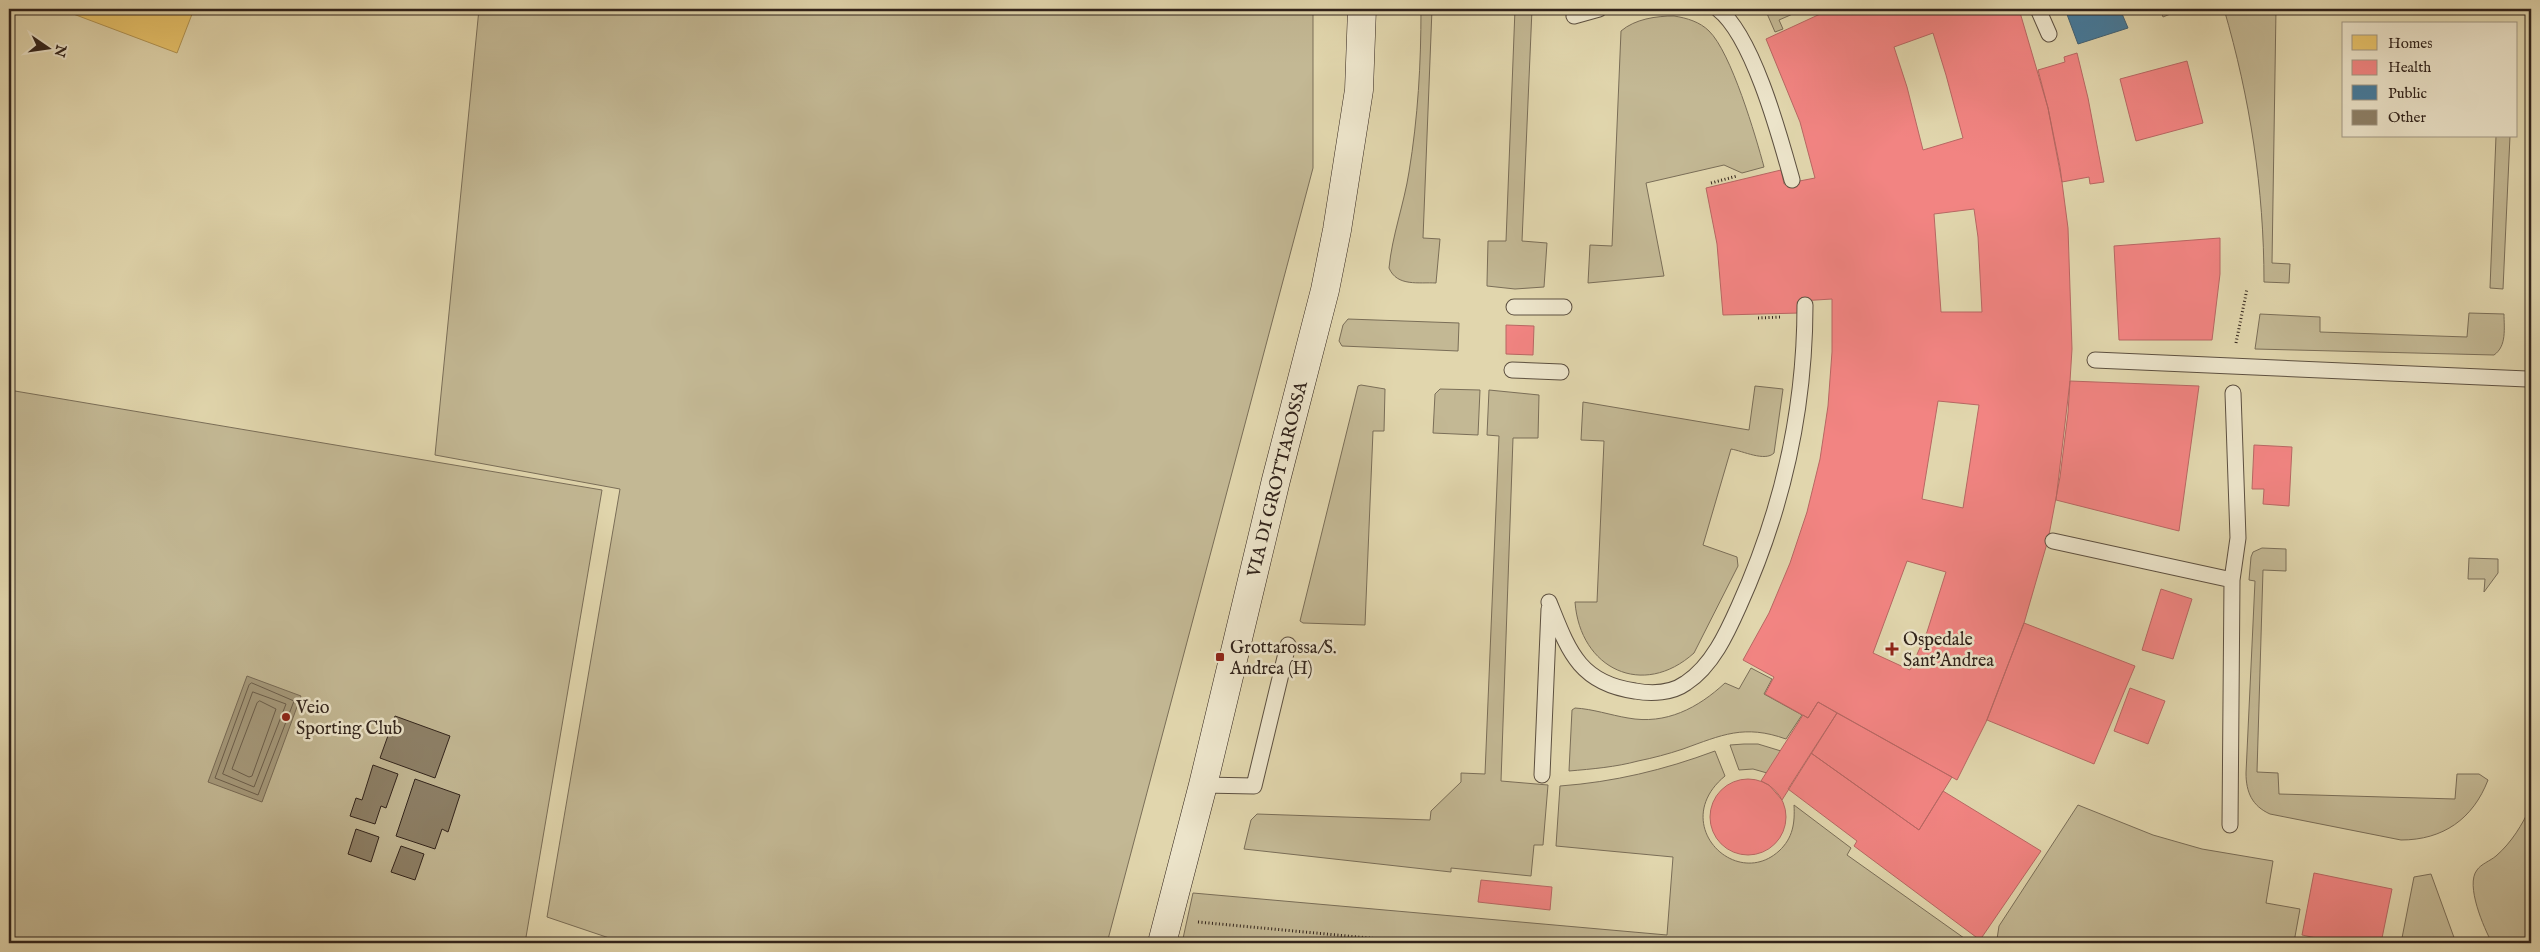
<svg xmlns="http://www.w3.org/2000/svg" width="2540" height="952" viewBox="0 0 2540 952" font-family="'IM FELL English',serif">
  <rect width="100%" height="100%" fill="#e1d6ad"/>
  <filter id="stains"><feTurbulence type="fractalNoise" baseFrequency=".004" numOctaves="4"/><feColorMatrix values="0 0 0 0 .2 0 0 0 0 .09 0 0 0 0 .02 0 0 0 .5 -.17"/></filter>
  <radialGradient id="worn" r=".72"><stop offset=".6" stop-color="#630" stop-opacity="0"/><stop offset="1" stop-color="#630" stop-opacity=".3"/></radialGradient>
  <path fill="#c3b894" stroke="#7a6e58" d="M479,9H1313V168L1107,943H624L547,917L620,489L435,455Z
    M1421,9H1432L1423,238L1440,239L1436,283C1419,282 1397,287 1389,268C1392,236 1404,204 1409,172C1418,117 1421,64 1421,9Z
    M1515,9H1532L1522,241L1547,243L1544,287L1515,289L1487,286V283L1488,241H1506Z
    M1765,9H1793L1795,13L1779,20L1783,29L1775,32Z
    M2160,9H2179L2180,10L2163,17Z
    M2224,9H2276L2272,263L2290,264L2289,283L2264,282C2264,189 2250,98 2224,9Z
    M1674,16C1687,18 1700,22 1709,31C1731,52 1756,137 1764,167L1742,173L1724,165L1646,183L1664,276L1588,283L1590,245L1612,246L1621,31C1635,19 1656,16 1674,16Z
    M2496,136H2510L2503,289L2490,288Z
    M2469,313L2504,314C2504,328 2507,346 2494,355L2255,349L2260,314L2320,317V332L2467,337Z
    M1348,319L1459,323L1458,351L1342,346L1339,341L1343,325Z
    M1361,385L1385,389L1384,431H1373L1365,625L1303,623L1300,621L1358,386Z
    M1755,386L1783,389L1774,453C1765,462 1743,451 1731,449L1703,545L1737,557L1738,566L1694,653C1643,699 1580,669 1575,602H1597L1604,441L1581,440L1583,402L1749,430Z
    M1440,389L1480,390L1478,435L1433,433L1435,394Z
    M9,390L602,490L525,943H9Z
    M1489,390L1539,395L1538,438H1513L1501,781L1548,785L1543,845H1534L1531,876L1451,868V872L1244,849L1251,820L1257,814L1430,820L1431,811L1461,782V773L1485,774L1499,436L1487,435Z
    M2262,548L2286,549V571L2263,570L2257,772L2278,773L2279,794L2455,799L2457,774H2479L2488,780C2473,819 2443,840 2401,840L2270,814C2252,806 2246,792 2246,773L2255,581L2249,580L2251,557L2253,552Z
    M2469,558L2498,559V573L2484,592L2485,579H2468Z
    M1751,668L1772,679L1764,694L1802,715L1786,739C1744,724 1722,735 1683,749C1668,754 1653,758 1638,761C1616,767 1592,769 1569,771L1572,710L1575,708C1593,709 1610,715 1628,718C1666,725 1698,708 1725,683L1739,689Z
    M1744,744H1758L1781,751L1767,773L1753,769L1739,770L1730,745Z
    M1715,751L1725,776C1668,823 1735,891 1779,851C1793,838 1795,823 1794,805L1851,848L1847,855L1971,943H1182L1193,893L1667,935L1673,857L1556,846L1560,786C1614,782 1664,770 1715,751Z
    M2078,805L2153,835L2202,849L2273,861L2266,903L2300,909L2294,942L2299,943H1994L1997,939L1999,926Z
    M2531,806V943H2492C2484,928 2465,885 2477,870C2481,864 2490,861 2496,856C2512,842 2522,825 2531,806Z
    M2431,874L2456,943H2401L2414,877Z"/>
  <path fill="#a5997b" stroke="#776a55" d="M247,676L301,696L262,802L208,782Z"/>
  <path fill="#e9c46a" stroke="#b29452" d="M60,9H194L177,53Z"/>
  <path fill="#f28482" stroke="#b86763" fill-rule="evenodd" d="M1831,9H2019L2048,108L2060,167L2068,228L2072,349L2068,413L2060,477L2048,540L2024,623L1986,722L1957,780L1818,702L1808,718L1765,694L1774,677L1743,660L1769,613L1790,563L1807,512L1820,459L1828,406L1832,352V299L1800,301V313L1723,315L1717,244L1706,188L1781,170L1784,184L1815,178L1800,122L1766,39ZM1933,33L1946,75L1963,138L1923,150L1907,87L1894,47ZM1974,209L1978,237L1982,312H1941L1934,214ZM1938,401L1979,405L1963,508L1922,499ZM1907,561L1946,572L1927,632L1910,670L1873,653Z
    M2077,53L2088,98L2104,182L2090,184L2089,177L2062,182L2048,108L2038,70L2065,62L2064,57Z
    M2187,61L2203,123L2136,141L2120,79Z
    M2220,238V274L2212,340H2119L2114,246Z
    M1506,325L1534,326L1533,355L1506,354Z
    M2070,381L2199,386L2179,531L2056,500Z
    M2254,445L2292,447L2289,506L2263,504L2264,489H2252Z
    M2161,589L2192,599L2173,659L2142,650Z
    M2024,623L2135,666L2094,764L1987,720Z
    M2130,688L2165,701L2148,744L2114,731Z
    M1818,702L1837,713L1782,800L1769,785L1761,781L1803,715L1808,718Z
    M1837,713L1952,777L1919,830L1811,753Z
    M1811,753L1919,830L1943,791L2041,851L1980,940L1854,846L1857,841L1788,789Z
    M1710 817a38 38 0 1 1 76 0a38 38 0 1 1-76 0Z
    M2314,873L2392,889L2381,943H2340L2302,935Z
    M1481,880L1552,887L1550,910L1478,902Z"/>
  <path fill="#457b9d" stroke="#3f6176" d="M2065,9H2120L2128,28L2078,44Z"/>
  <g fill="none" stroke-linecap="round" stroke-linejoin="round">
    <path stroke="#6b5e4b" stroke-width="1" d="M252,683L294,701L258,795L215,778L249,685Z
      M253,692L286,704L254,787L223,774Z
      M260,701L276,709L252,776L249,777L232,769L257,703Z"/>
  </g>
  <path fill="#8d8067" stroke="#31231b" d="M395,716L450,736L435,778L380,758Z
    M373,765L398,774L386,808L381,806L375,824L350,816L356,798L362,800Z
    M415,779L460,795L448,832L442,829L435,849L396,836Z
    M356,829L379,837L371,862L348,854Z
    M401,846L424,854L415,880L391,872Z"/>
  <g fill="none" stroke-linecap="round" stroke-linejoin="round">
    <g stroke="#5d5040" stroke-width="17">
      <path id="lane" d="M1718,9C1753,36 1780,137 1792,180
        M2038,9L2049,34
        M1574,16L1599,9
        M1514,307H1564
        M2095,360L2527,379
        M1512,370L1561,372
        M2053,541L2232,580
        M1549,602C1568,649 1578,683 1635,691C1652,694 1672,693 1686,683C1712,666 1727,633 1739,606C1782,511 1805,410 1805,305
        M1542,775L1549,609
        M1203,785L1254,786L1288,645
        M2230,825L2232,580L2238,538L2233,393"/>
    </g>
    <g stroke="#31231b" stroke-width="29">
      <path id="secondary" d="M1162,943L1203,785L1276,480L1325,290L1337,230L1359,90L1362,9"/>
    </g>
    <path stroke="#31231b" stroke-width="3" stroke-dasharray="1 2.5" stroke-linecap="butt" d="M1711,183L1737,176
      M1758,318L1782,317
      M2236,343L2247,289
      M1198,922L1422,943"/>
    <use href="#lane" stroke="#ece4ca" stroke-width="15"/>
    <use href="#secondary" stroke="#ece4ca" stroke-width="28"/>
  </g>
  <g fill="#8f2418" stroke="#ece4ca" stroke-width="2">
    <path d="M1889.5 641.5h5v5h5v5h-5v5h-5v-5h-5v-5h5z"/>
    <rect x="1215" y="652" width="10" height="10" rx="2.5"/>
    <circle cx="286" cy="717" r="5"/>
  </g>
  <g text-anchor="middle" stroke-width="5" stroke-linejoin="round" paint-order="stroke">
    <g font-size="18" fill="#31231b" stroke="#ece4ca">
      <text transform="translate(1277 479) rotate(-76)" y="6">VIA DI GROTTAROSSA</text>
    </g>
    <g font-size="18" fill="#31231b" stroke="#ece4ca" text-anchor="start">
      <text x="1903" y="645">Ospedale<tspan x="1903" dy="21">Sant'Andrea</tspan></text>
      <text x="1230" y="653">Grottarossa/S.<tspan x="1230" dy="21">Andrea (H)</tspan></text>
      <text x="296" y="713">Veio<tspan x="296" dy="21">Sporting Club</tspan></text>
    </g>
  </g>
  <rect width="2540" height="952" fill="none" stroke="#e1d6ad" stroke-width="30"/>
  <rect x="10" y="10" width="2520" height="932" fill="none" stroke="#31231b" stroke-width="2.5"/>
  <rect x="15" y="15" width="2510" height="922" fill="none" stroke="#31231b"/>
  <rect x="2342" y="22" width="175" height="115" fill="#ece4ca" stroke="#a19784"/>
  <rect x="2352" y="35" width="25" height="15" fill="#e9c46a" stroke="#a19784"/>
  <text x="2388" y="48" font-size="15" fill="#31231b">Homes</text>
  <rect x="2352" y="60" width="25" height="15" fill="#f28482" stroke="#a19784"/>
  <text x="2388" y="72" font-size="15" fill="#31231b">Health</text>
  <rect x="2352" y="85" width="25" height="15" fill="#457b9d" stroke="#a19784"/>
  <text x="2388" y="98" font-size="15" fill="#31231b">Public</text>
  <rect x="2352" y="110" width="25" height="15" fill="#8d8067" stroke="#a19784"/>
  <text x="2388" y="122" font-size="15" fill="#31231b">Other</text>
  <g transform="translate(48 48) rotate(103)" stroke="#ece4ca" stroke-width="4" paint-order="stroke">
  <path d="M0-4L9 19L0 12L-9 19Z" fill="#31231b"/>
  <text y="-8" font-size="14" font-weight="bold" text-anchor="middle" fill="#31231b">N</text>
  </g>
  <rect width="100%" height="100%" filter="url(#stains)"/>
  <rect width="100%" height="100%" fill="url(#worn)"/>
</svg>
